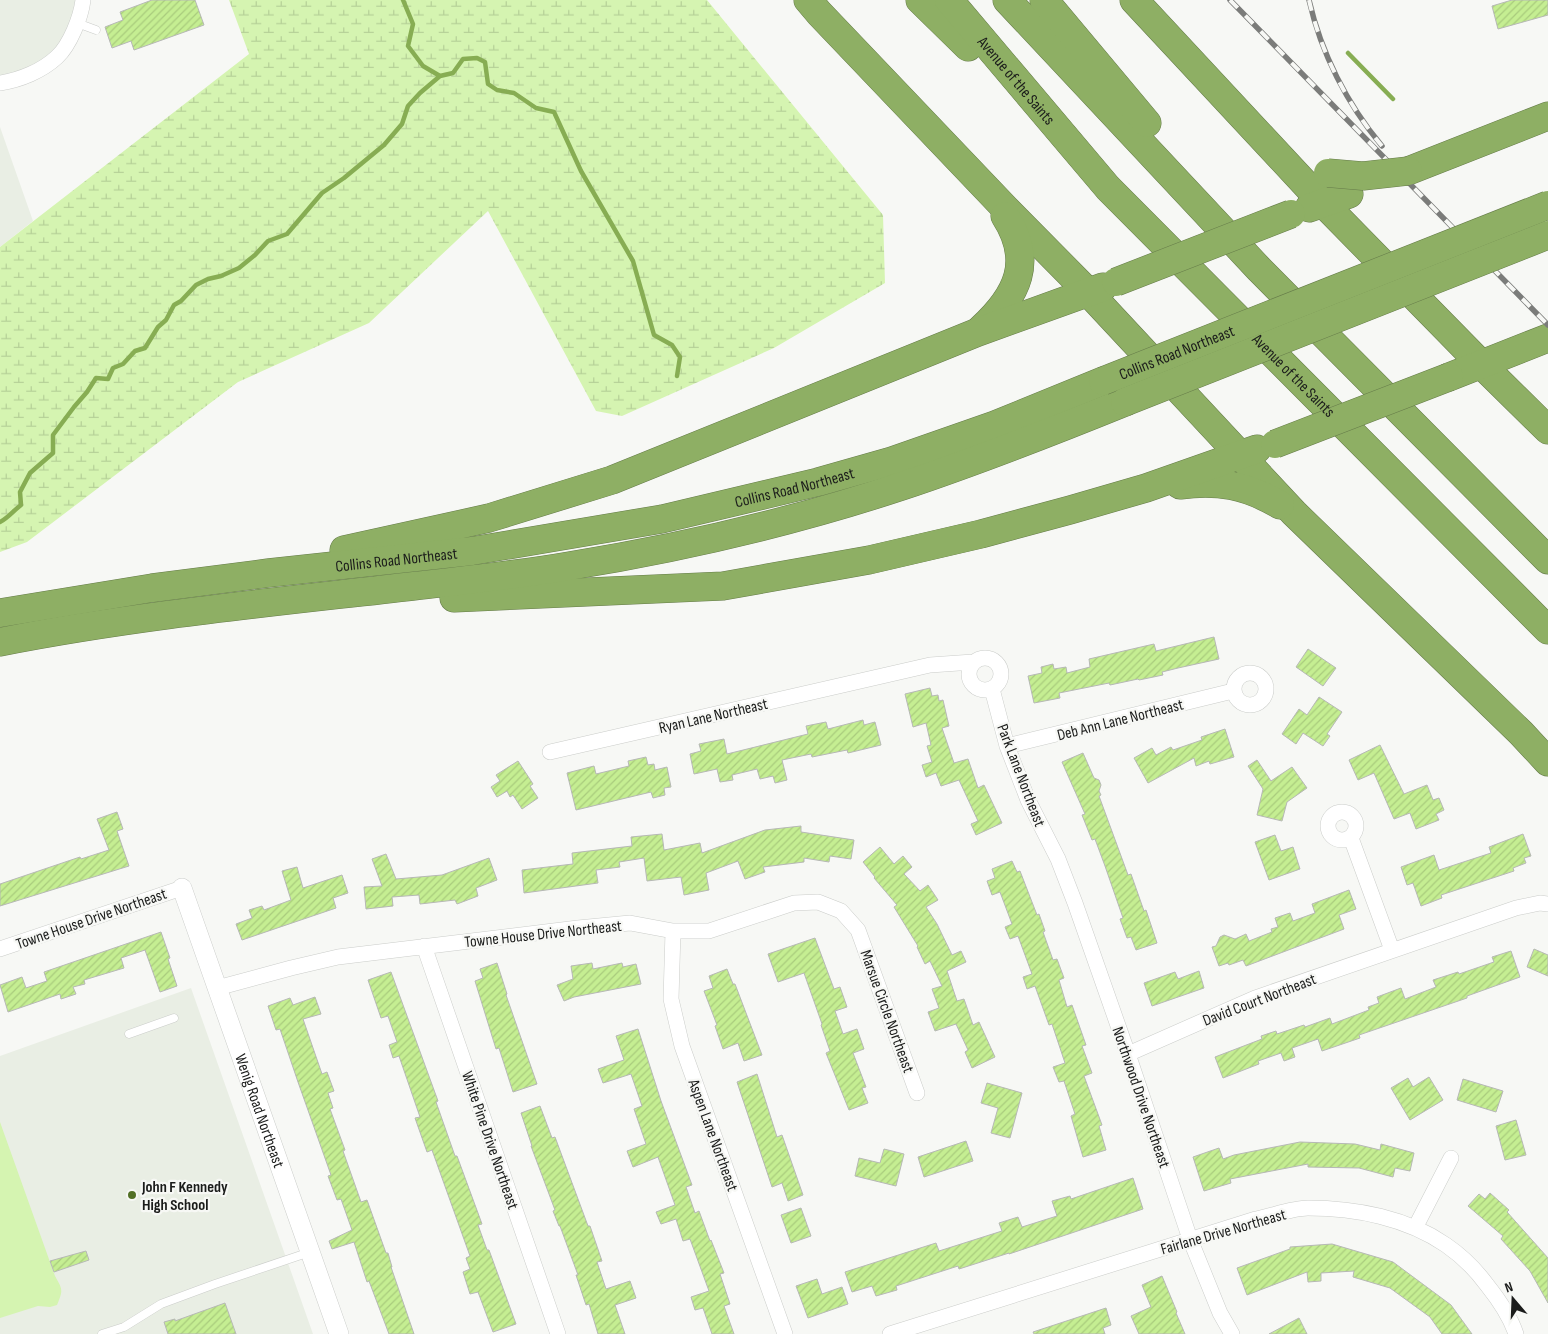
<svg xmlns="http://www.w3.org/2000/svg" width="1548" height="1334" viewBox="0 0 1548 1334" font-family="'Sofia Sans Condensed',sans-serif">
  <defs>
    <pattern id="wetland-marsh" width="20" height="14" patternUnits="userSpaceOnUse" patternTransform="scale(1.25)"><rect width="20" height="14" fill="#d5f4b1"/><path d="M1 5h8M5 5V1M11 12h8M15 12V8" fill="none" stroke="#b6d198"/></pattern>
    <pattern id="building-hatch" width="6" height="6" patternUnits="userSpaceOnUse" patternTransform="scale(1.25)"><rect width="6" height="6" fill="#c5ee92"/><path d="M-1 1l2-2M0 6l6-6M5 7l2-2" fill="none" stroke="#a9cc7d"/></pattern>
  </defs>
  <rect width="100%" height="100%" fill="#f7f8f5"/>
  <path fill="#e9eee4" d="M0,0H83L58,57L0,83Z
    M0,127L33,221L0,247Z
    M191,988L313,1334H0V1056Z"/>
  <path fill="#d5f4b1" d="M0,1122L55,1276C63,1290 63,1290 57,1305L50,1307L38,1306L0,1318Z"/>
  <path fill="url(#wetland-marsh)" d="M229,0H707L883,215L885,283L774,348L622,416L596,411L488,211L369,323L238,382L27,542L0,552V247L249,54Z"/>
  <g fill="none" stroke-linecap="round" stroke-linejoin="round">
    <path stroke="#87ad53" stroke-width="4.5" d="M403,0L413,24L408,46L423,66L440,76L453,73L463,59L477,58L485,62L488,84L497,90L514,93L536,108L554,112L581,171L633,261L654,335L672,345L680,357L677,376
      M1348,53L1393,99
      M0,522C8,518 13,511 21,505L20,492L30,473L53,453V435L74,407L87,392L96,378L108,379L113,368L123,364L135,351L145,348L158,327L166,320L174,305L181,301L196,285L208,279L221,276L239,268L255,255L268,241L287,234L322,193L344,178L384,145L402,124L408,106L420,93L440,76"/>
  </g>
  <path fill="url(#building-hatch)" stroke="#b6b8b5" d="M152,0H195L204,25L134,50L131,41L112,48L105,27L123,20L120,12Z
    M1512,0H1548V15L1498,29L1492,6Z
    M1214,637L1219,659L1178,668L1162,672L1163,675L1139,680L1138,679L1110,685L1109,683L1059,693L1060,698L1034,703L1028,676L1042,673L1041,667L1053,664L1054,669L1066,667L1067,673L1090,667L1089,659L1154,644L1156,651Z
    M1308,649L1336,668L1323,686L1296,667Z
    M930,688L932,696L938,695L939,701L943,700L949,726L942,728L954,763L968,759L978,788L984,785L1002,823L976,835L971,824L978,821L959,780L941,786L936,773L926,777L922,765L932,762L927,746L931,745L926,723L913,727L905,694Z
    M1319,697L1342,712L1327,734L1330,736L1323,746L1303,733L1296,744L1282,734L1299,709L1307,715Z
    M863,720L864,725L875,722L881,745L848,753L847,750L812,757L811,754L782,760L787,780L775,783L773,776L760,779L757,769L732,775L733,780L720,782L717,769L694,774L690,754L701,751L699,744L724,739L727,754L808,734L806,726L826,722L828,729Z
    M1225,729L1234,757L1210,764L1209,761L1196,766L1194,758L1148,783L1134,758L1152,748L1156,755L1171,747L1173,750L1202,740L1201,737Z
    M1380,745L1404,794L1427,785L1433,800L1439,798L1444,810L1436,814L1439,820L1416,829L1410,813L1394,819L1374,773L1358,780L1349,760Z
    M1083,753L1094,778L1099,780L1101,785L1099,791L1101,795L1099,796L1128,875L1131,874L1144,911L1146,910L1157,943L1136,950L1131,937L1127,938L1120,919L1123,918L1105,866L1095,839L1092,840L1082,815L1085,814L1062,762Z
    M646,757L648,765L654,764L655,770L667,767L671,787L664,788L665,795L653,798L651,792L576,810L567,773L594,766L596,774L629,766L628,761Z
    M1257,760L1271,781L1292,767L1307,788L1287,802L1282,821L1257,815L1263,789L1248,766Z
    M518,761L533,784L530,786L538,798L522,809L513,795L510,797L507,791L497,797L491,787L500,781L496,775Z
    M117,812L123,829L117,831L129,866L0,906V884L80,857L81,859L109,850L97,819Z
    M801,826V832L854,840L851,859L830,856L829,862L804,858V862L763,867L765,872L745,879L738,861L706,873L709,890L684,895L681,877L647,881L644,858L619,862L620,867L596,870L598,883L524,893L522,870L573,864L572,853L632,846L631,837L662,834L664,850L700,843L702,853L765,830Z
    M1523,834L1531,856L1524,858L1526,863L1513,868L1514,871L1441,895L1442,898L1421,906L1413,883L1407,885L1401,867L1434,855L1439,870L1491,853L1489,847Z
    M1275,835L1281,851L1293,847L1300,869L1269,880L1255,842Z
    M880,847L894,864L903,856L912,867L904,874L920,891L928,885L938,900L926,907L937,924L952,955L961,951L966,962L947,971L957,1001L964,999L973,1025L979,1022L995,1057L972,1068L965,1052L968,1050L956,1024L935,1031L928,1012L939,1008L932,989L942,986L930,961L925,964L917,947L918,946L894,907L897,905L874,878L875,877L863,862Z
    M386,854L396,879L442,875L489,858L497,880L476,888L478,896L457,904L455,900L420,904L419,895L392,897L393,906L366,909L364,887L382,886L372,859Z
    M1012,861L1017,872L1020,871L1037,915L1039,914L1045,931L1043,932L1053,960L1057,959L1064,978L1059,980L1067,1007L1072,1005L1086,1045L1082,1046L1092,1073L1084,1076L1102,1125L1099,1126L1106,1150L1083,1157L1071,1116L1075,1114L1064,1081L1059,1082L1053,1067L1065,1063L1052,1024L1049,1025L1035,986L1027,989L1023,977L1032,974L1018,936L1010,939L1005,927L1012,924L1000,892L992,895L987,881L995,878L992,869Z
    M297,867L303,888L342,875L348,893L333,898L336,908L242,940L236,924L252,918L249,910L262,906L264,910L291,900L282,871Z
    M1349,890L1356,909L1339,915L1344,929L1246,966L1243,960L1229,965L1228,963L1219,966L1212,947L1216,946L1220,937L1224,935L1235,939L1246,934L1249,941L1272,932L1271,929L1278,927L1275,918L1290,913L1293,921L1315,913L1312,904Z
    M161,932L170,958L168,959L177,986L160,992L145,950L121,958L124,968L84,980L85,984L73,987L76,994L61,999L60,994L8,1012L0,985L22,977L26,988L47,981L44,972Z
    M815,938L834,989L840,987L847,1007L835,1011L843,1034L857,1029L864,1049L853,1053L866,1087L862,1088L868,1103L849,1110L826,1053L830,1051L821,1025L822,1024L804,973L778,982L768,954Z
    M1534,949L1548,955V976L1527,967Z
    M1511,951L1520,977L1467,996V998L1359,1035L1360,1038L1322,1051L1318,1039L1292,1048L1295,1057L1284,1061L1281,1053L1258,1061L1259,1064L1223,1078L1215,1057L1262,1039L1261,1036L1276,1031L1277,1034L1304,1025L1305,1027L1330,1018L1332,1024L1369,1010L1368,1007L1379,1003L1377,997L1401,988L1405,999L1436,987L1433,980L1458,972L1459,974L1494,962L1492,957Z
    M497,963L507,994L506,995L537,1084L513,1092L499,1048L496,1049L475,981L483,978L480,969Z
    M592,963L593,969L622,963L623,967L636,964L641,984L574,997L564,1001L557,985L573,979L571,966Z
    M727,969L733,984H735L762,1055L744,1061L738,1043L723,1049L715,1026L717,1025L704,991L713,988L709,976Z
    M1199,971L1204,988L1152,1006L1144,983L1175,972L1178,979Z
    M391,972L438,1101L436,1102L455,1156H457L482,1224L478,1225L487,1250H489L516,1324L493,1332L478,1292L470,1294L463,1272L470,1269L466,1258L470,1256L432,1150L427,1152L415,1118L420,1117L399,1056L393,1058L389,1045L397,1042L388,1016L381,1018L368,980Z
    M315,997L321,1014L303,1019L322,1074L327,1072L334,1091L328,1093L333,1108L330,1109L345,1150L343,1151L361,1202L367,1200L386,1253H388L392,1267H391L414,1334H389L369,1281L367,1282L354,1242L332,1249L329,1241L352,1230L341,1199L337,1200L328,1176L331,1175L298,1082L280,1029L276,1030L268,1006L290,998L293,1005Z
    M638,1029L661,1101L692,1185L686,1187L695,1213L699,1211L710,1241L711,1240L724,1273L720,1274L730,1304L724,1306L734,1334H712L703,1308L695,1310L691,1297L709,1291L690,1239L683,1241L676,1219L661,1224L656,1212L675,1205L658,1157L633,1167L627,1151L646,1144L634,1109L642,1106L631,1074L603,1083L598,1069L624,1060L616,1036Z
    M757,1074L777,1137L782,1135L803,1195L788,1201L782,1183L772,1187L737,1082Z
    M1429,1077L1443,1100L1410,1120L1391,1088L1408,1078L1413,1087Z
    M1463,1079L1503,1091L1496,1112L1457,1100Z
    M987,1083L1022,1093L1010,1138L991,1133L998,1108L981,1103Z
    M540,1106L552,1138L555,1137L588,1226H590L602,1261L597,1262L606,1289L630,1281L636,1298L615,1305L625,1334H598L589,1304L586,1305L576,1275H578L560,1226H559L553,1211L555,1210L531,1146H532L521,1113Z
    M1516,1120L1526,1155L1505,1160L1496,1126Z
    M966,1141L973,1161L924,1177L918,1157Z
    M1300,1142L1355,1144L1380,1150L1381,1144L1414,1153L1410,1171L1395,1168L1393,1177L1359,1168L1308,1167V1164L1230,1179L1231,1183L1204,1191L1193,1157L1219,1148L1223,1159L1234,1155Z
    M884,1149L904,1154L896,1186L855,1176L859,1158L880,1163Z
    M1133,1178L1143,1209L1009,1254V1253L959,1269L958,1266L896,1286L897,1290L876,1296L872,1286L852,1292L845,1272L936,1243L939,1251L1002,1231L999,1223L1018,1217L1022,1227L1057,1216L1052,1201L1070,1196L1071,1199Z
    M1490,1193L1509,1210L1507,1212L1548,1258V1303L1530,1271L1501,1239L1503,1236L1468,1206L1479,1194L1485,1199Z
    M801,1208L811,1236L791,1243L781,1215Z
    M1332,1244L1393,1262L1451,1305L1472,1334H1442L1430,1317L1390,1288L1353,1277L1354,1271L1321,1273V1281L1308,1282L1307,1272L1247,1295L1237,1268L1290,1249V1247Z
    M86,1251L89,1260L54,1272L50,1261Z
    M1162,1276L1177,1312L1176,1313L1185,1334H1139L1131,1316L1151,1307L1142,1285Z
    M817,1279L822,1294L842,1287L848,1304L808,1318L796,1286Z
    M225,1303L236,1334H168L164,1322L175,1319V1321Z
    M1106,1308L1111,1325L1103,1328L1105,1334H1034L1033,1332Z
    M1299,1318L1307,1334H1269Z"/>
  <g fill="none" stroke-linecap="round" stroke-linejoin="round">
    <g stroke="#cbcdca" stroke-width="9">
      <path id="service" d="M77,23L96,30
        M129,1034L174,1018
        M102,1334L124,1327L161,1304L215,1284L310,1252"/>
    </g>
    <g stroke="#cbcdca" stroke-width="16">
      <path id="minor" d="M0,83C20,80 42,71 57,57C70,45 81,17 83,0
        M969 674a16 16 0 1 1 32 0a16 16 0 1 1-32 0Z
        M1234 689a16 16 0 1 1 32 0a16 16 0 1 1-32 0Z
        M992,689L1007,746L1028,800L1058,859L1075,903L1128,1054L1190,1239L1220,1313L1232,1334
        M1007,746L1233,691
        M550,752L930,665L973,662
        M1328 826a14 14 0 1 1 28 0a14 14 0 1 1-28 0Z
        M1351,838L1392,950
        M673,931L671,999L682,1046L785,1334
        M424,946L558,1334
        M0,949L182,888
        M217,988L291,968L338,957L578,928L630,923L673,931H709L794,903L818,902L841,911L858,930L917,1093
        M1128,1054L1255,998L1516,908L1540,903L1548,904
        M1415,1228L1451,1158
        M890,1334L1256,1219C1272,1216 1292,1208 1308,1208C1356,1208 1407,1218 1446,1245C1462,1256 1476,1270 1487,1285C1499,1300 1510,1316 1516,1334"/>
    </g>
    <g stroke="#cbcdca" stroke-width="20">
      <g id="tertiary">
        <path id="s1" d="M182,888L339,1334"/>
      </g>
    </g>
    <g stroke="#667c4a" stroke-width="29">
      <g id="motorway">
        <path d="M808,0L819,13L1005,208L1089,293L1294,513L1521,733L1548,762"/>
        <path d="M920,0L968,47"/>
        <path id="s2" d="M949,0L1108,188L1548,630"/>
        <path d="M1007,0L1259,269L1548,560"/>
        <path d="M1044,0L1147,123"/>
        <path d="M1134,0L1323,203L1482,365L1548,430"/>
        <path d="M1408,171L1548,116"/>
        <path d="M1309,208L1349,194"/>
        <path d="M981,329C1018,295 1034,261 1005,216"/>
        <path d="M1449,377L1548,338"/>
        <path d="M1180,485C1218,480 1246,485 1280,505"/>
        <path d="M344,550L489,518L612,480L978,332L1103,287"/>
        <path d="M454,598L723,586L869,560L981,534L1070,510L1146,488L1257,449"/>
        <path id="s3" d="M0,613L152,588L268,573L472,551L662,519L818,482L892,461L995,425L1103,381"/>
        <path d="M0,642C137,615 276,602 414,586C466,580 518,575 569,566C680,548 796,521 902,486C977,461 1051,432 1125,402"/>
      </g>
    </g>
    <use href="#service" stroke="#fff" stroke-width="8"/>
    <use href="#minor" stroke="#fff" stroke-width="15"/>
    <use href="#tertiary" stroke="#fff" stroke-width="19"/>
    <use href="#motorway" stroke="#8eaf64" stroke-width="28"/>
    <g stroke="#7b7c7a" stroke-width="5.5">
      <path id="rail" d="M1230,0L1548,325
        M1309,0C1321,53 1347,104 1382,146"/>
    </g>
    <use href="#rail" stroke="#f7f8f5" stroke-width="4" stroke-dasharray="11" stroke-linecap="butt"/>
    <g stroke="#667c4a" stroke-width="29" stroke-linecap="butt">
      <g id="motorway-bridge">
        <path d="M1328,173L1363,176L1408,171"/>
        <path d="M1116,282L1291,214"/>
        <path id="s4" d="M1103,381L1548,205"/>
        <path d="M1125,402L1548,235"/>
        <path d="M1275,444L1449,377"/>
      </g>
    </g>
    <use href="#motorway-bridge" stroke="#8eaf64" stroke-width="28"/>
  </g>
  <circle fill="#527025" stroke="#f7f8f5" stroke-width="2" cx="132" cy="1195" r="5"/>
  <g text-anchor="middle" stroke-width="4.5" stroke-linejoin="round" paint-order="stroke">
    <g font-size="16" fill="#1b1c1b" stroke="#f7f8f5">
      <text dy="6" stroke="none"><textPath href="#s2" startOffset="105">Avenue of the Saints</textPath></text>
      <text dy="6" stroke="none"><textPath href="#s4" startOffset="79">Collins Road Northeast</textPath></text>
      <text dy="6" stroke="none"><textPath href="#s2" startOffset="510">Avenue of the Saints</textPath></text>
      <text dy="6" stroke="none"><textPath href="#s3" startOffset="805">Collins Road Northeast</textPath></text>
      <text dy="6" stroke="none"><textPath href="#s3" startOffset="400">Collins Road Northeast</textPath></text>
      <text transform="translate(713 715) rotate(-13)" y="6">Ryan Lane Northeast</text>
      <text transform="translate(1120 719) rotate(-14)" y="6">Deb Ann Lane Northeast</text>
      <text transform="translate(1022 775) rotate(69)" y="6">Park Lane Northeast</text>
      <text transform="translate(91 918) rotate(-19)" y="6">Towne House Drive Northeast</text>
      <text transform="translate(543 933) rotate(-6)" y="6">Towne House Drive Northeast</text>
      <text transform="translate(1259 999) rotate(-21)" y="6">David Court Northeast</text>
      <text transform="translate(888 1011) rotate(70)" y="6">Marsue Circle Northeast</text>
      <text transform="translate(1142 1097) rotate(71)" y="6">Northwood Drive Northeast</text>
      <text dy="6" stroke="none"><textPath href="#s1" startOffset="236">Wenig Road Northeast</textPath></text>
      <text transform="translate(714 1135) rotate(70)" y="6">Aspen Lane Northeast</text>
      <text transform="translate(491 1140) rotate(71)" y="6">White Pine Drive Northeast</text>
      <text transform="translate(1223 1231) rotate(-16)" y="6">Fairlane Drive Northeast</text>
    </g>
    <g font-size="16" font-weight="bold" fill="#1b1c1b" stroke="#f7f8f5" text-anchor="start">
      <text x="142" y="1192">John F Kennedy<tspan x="142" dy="18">High School</tspan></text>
    </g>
  </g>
  <g transform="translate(1513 1299) rotate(341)" stroke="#f7f8f5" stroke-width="4" paint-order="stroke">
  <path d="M0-4L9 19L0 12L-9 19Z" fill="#1b1c1b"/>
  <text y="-8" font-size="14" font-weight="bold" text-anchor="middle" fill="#1b1c1b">N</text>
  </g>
</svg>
